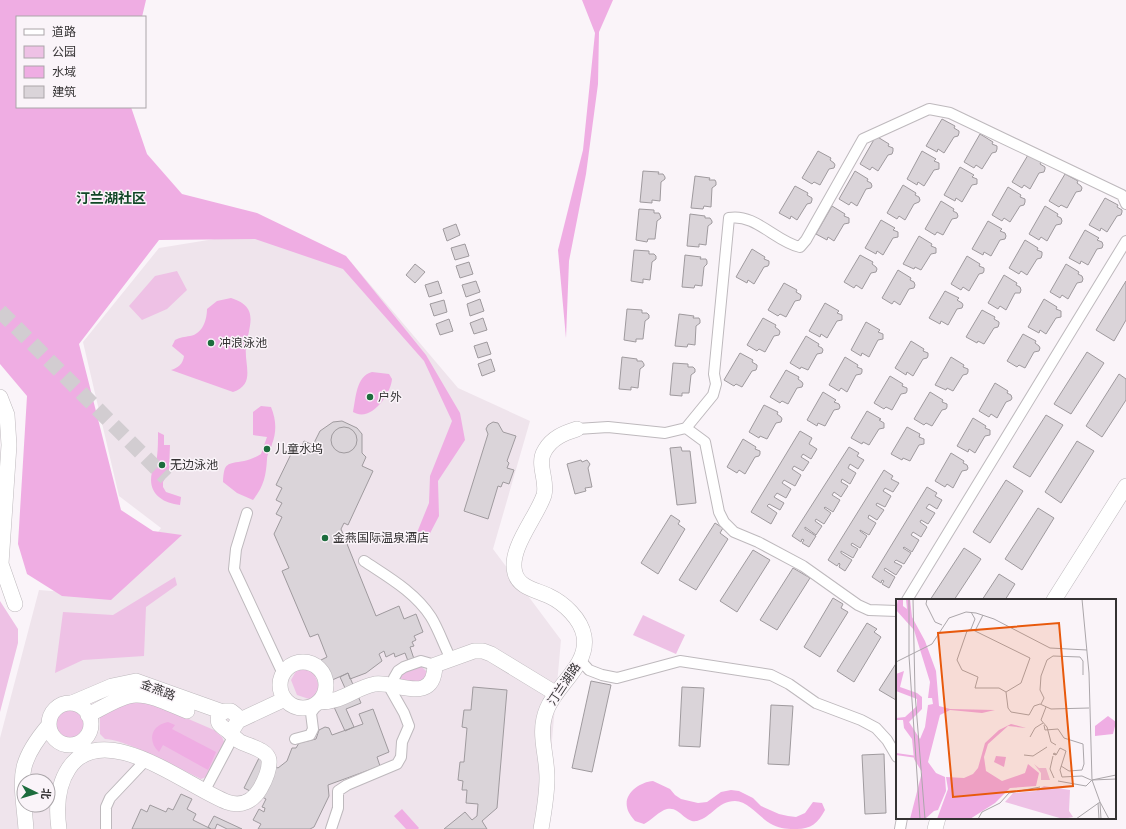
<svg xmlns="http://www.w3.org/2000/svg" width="1126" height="829" viewBox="0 0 1126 829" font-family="'Times New Roman','Noto Sans SC',serif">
  <rect width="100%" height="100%" fill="#faf4f9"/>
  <path fill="#efe4ec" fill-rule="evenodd" d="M269,230L351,262L458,388L530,421L493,549L561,640L544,829H0V738L39,590L113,596L161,528L119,496L83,342L159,248ZM24,781H48V805H24Z"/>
  <path fill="#eec1e5" d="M177,271L187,290L167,309L142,320L129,306L155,276Z
    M175,577L177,585L146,607L144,656L83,660L55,673L63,612L113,615Z
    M0,601L18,629V643L0,712Z
    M643,615L685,635L676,654L633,635Z
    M420,665L428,673L424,681L402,685L398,678L402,673Z
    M311,666L322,693L309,699L297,695L291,680L296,671Z
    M122,702H149L214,730L222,737L225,744L206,777L201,779C178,768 128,740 105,739L100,734V714Z
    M53 724a17 17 0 1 1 34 0a17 17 0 1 1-34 0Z"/>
  <path fill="#efade3" d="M0,0H146L142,17H17V107H131L147,154L182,194L257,213L346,256L426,355L460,413L465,440L438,481L439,516L426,541L416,535L429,503L430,476L452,421L424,361L343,269L255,239L159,240L79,344L121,510L153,531L182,535L111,600L62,596L27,574L18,544L27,396L0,364Z
    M582,0H613L599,32L598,84L586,174L569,261L566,338L558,250L583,150L595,33Z
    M231,298C260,307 249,325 246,347C244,365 256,384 233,392L171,370C178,368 183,364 184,356L172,346L175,340C181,337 184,337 190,336C203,334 207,319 207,309L217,301Z
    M372,372L389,374L392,379C391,394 371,423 353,412C356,398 356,376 372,372Z
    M261,406L271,407C276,419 277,431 272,444C271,449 267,454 267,459C266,476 264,486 253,500L237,493L223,482C224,462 227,464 244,461C250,460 256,457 261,454L267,437L253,435V412Z
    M158,432L164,435V445H170L169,471L163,482V487L166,492L181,497L180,505C162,503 147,493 152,472C153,467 156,462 157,457C158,449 158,440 158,432Z
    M168,722L175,725L172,729L216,752L208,770L163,745L159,752C147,741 151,725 168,722Z
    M653,781L670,789L675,795L681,799L698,803L707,802L721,792L731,790L739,791L753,798L761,806L779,814L788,816L796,817L805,813L813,802L822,803L825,810C818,823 811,829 797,829C788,829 781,829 773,825C760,819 749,801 735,801C718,801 712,817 697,821C684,823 680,806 667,809C659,811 652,820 644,824L635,821C632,817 628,813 627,807C624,793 640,782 653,781Z
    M402,809L419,828L418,829H406L394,816Z"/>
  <path fill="#dad4d9" stroke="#9f9a9e" d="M942,119L955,126L954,128L959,131V133L958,136L954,137L944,153L938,149L937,152L926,146Z
    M980,134L993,142L992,144L997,146V149L996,152L992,153L982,169L976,165L974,168L964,162Z
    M876,136L889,144L888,146L893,148V151L892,154L888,155L878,171L872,167L870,170L860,164Z
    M818,151L831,158L830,160L834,163L835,165L834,168L829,169L820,185L814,182L812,184L802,178Z
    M922,151L936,159L934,161L939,163V169L934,170L924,186L918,182L917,185L907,179Z
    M1028,155L1041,162L1040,164L1045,167V169L1044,172L1039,173L1030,189L1024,185L1022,188L1012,182Z
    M960,167L974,175L972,177L977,179V184L972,185L962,202L956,198L955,201L944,195Z
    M643,171L659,172L658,174H663L665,177V179L661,182L660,201L652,200V203L640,202Z
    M855,171L868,179L867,181L871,183L872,186L871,188L866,189L857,206L851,202L849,205L839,199Z
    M1065,174L1078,181L1077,183L1081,186L1082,188L1081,191L1076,192L1067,208L1061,205L1059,207L1049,201Z
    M695,176L710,178L709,180H715L716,182V185L712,188L711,207L704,206L703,209L691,208Z
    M903,185L916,193L915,195L919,197L920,200L919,202L914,204L905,220L899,216L897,219L887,213Z
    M795,186L808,193L807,195L812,198V200L811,203L807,204L797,220L791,216L790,219L779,213Z
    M1008,187L1021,195L1020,197L1025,199V202L1024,205L1020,206L1010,222L1004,218L1002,221L992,215Z
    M1105,198L1118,205L1117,207L1122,210V212L1121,215L1117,216L1107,232L1101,228L1100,231L1089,225Z
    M941,201L954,209L953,211L957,213L958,216L957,218L952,219L943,235L937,232L935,235L925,229Z
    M832,206L845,214L844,216L849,218V223L844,224L834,241L828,237L827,240L816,234Z
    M1045,206L1058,214L1057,216L1061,218L1062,221L1061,224L1056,225L1047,241L1041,237L1039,240L1029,234Z
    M639,209L654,210V213H659L660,215L661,218L657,221L655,239H648L647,242L636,240Z
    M690,214L705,216V218H710L712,221V223L708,226L706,245L699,244V247L687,246Z
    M881,220L895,228L893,230L898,232V237L893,238L883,255L877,251L876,254L865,248Z
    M988,221L1002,229L1000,231L1005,233L1006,236L1005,239L1000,240L991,256L984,252L983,255L972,249Z
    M456,224L460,235L447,241L443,229Z
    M1085,230L1099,238L1097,240L1102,242L1103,245L1102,248L1097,249L1088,265L1081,261L1080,264L1069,258Z
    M919,236L932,244L931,246L936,248V253L931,254L921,270L915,267L914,269L903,264Z
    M1025,240L1038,248L1037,250L1042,252V255L1041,258L1037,259L1027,275L1021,271L1019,274L1009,268Z
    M465,244L469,256L455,260L451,248Z
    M752,249L765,257L764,259L769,261V264L768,266L764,267L754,284L748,280L747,283L736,277Z
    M634,250L649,251V254H654L656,256V259L652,262L650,280L643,279V283L631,281Z
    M685,255L701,257L700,259H706L707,261V264L704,267L702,286L695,285L694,288L682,287Z
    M860,255L873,262L872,264L876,267L877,269L876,272L871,273L862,289L856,285L854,288L844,282Z
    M967,256L980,264L979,266L984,268V271L983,273L979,274L969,291L963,287L961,290L951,284Z
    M469,262L473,274L460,278L456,266Z
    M415,264L425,272L415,283L406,275Z
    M1066,264L1079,272L1078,274L1082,276L1083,279L1082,282L1077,283L1068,299L1062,295L1060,298L1050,292Z
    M898,270L911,278L910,280L914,282L915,285L914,288L909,289L900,305L894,301L892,304L882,298Z
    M1004,275L1017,283L1016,285L1020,287L1021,290L1020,293H1015L1006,310L1000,306L998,309L988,303Z
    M438,281L442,293L429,297L425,285Z
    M476,281L480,292L466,297L462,285Z
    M1126,281V320L1114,341L1096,330Z
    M784,283L797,290L796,292L801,295V297L800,300L795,301L786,317L780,314L778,316L768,310Z
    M945,291L959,298L957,300L962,303L963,305L962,308L957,309L948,325L941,321L940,324L929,318Z
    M480,299L484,311L470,316L467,304Z
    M1044,299L1057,307L1056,309L1061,311V317L1056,318L1046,334L1040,330L1039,333L1028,327Z
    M444,300L447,312L434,316L430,304Z
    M825,303L839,311L837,313L842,315V320L837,321L827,338L821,334L820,337L809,331Z
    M627,309L642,310V313H647L649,315V318L645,321L643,339H636V342L624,340Z
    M982,310L995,317L994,319L999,322V324L998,327L994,328L984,344L978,341L977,343L966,337Z
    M679,314L694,316L693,318H699L700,320V323L696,326L695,345L688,344L687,347L675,346Z
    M483,318L487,330L474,334L470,323Z
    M763,318L776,325L775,327L779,330L780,332L779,335L774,336L765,352L759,349L757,351L747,345Z
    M449,319L453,331L440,335L436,324Z
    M866,322L880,330L878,332L883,334V339L878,340L869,357L862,353L861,356L851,350Z
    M1023,334L1036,341L1035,343L1039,346L1040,348L1039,351L1034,352L1025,368L1019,365L1017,367L1007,361Z
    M806,336L819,344L818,346L822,348L823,350L822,353L817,354L808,370L801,367L800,369L790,363Z
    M911,341L924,349L923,351L928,353V356L927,358L923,359L913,376L907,372L906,375L895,368Z
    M487,342L491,354L478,358L474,346Z
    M1087,352L1104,363L1071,414L1054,404Z
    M740,353L753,360L752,362L757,365V367L756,370L752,371L742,387L736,384L734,386L724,380Z
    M622,357L637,359V361H642L644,364V366L640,369L638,388L631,387V390L619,389Z
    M845,357L858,365L857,367L862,369V372L861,374L856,375L847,392L841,388L839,391L829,385Z
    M951,357L964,365L963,367L968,369V372L967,374L963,375L953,391L947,388L946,390L935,385Z
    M491,359L495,371L482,376L478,364Z
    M673,363L688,364V367H693L695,369V372L691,375L689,393H682V396L670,395Z
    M786,370L799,377L798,379L802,382L803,384L802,387L797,388L788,404L782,401L780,403L770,397Z
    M1119,374L1126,379V400L1102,437L1086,426Z
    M890,376L903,384L902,386L907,388V391L906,393L901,394L892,410L886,407L884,409L874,403Z
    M995,383L1008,391L1007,393L1011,395L1012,398L1011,400L1006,402L997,418L991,414L989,417L979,411Z
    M823,392L836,400L834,402L839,404L840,407L839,409L834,410L825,426L818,423L817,426L807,420Z
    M930,392L943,400L942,402L947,404V407L946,409L942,410L932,426L926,423L924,425L914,419Z
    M764,405L778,412L777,414L781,417L782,419L781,422L776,423L767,439L760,436L759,438L749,432Z
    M867,411L881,419L879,420L884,423V428L879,429L869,445L863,442L862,444L851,438Z
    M1046,415L1063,425L1030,477L1013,467Z
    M973,418L986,426L985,428L990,430V435L985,436L975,453L969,449L968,452L957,446Z
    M342,421L357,428L362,434V453L366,457L362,466L373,471L348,525L344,523L341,529L376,616L399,606L404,619L416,614L423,632L414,636L416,640L412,642L414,646L410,647L414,659L408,661L405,653L395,657L394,653L386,657L384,651L379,654L382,661L366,673L350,679L348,673L330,681L329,677L320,681L315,669L324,666L321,660L327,657L318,634L310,637L282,571L289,568L274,534L282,517L276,514L282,503L276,500L282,488L276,485L293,450L299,453L304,441L313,445L320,431L333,422Z
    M493,422L498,423L503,432L516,436L507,461L509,463L507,468L514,470L509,484L503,482L501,487L498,486L488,519L464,511L488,434L486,429L488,425Z
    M907,427L920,434L919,437L924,439V444L919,445L910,461L903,458L902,460L891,454Z
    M331 440a13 13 0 1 1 26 0a13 13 0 1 1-26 0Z
    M800,431L812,438L809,444L817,449L811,459L803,454L801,457L809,462L803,471L794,466L792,469L801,475L795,486L784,480L782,483L791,489L786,498L777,493L774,497L784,503L780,510L769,504L767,506L777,513L771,524L751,512Z
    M743,439L756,447L755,449L760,451V454L759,456L755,457L745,474L739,470L737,473L727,467Z
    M1077,441L1094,451L1061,503L1045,492Z
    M681,447L682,451H690L696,503L677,505L670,448Z
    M849,447L859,453L857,456L864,460L858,469L850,464L848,468L856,473L850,484L842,479L841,482L848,486L841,497L834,492L832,495L840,500L833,512L825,507L824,508L831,513L824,524L816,519L815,521L822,526L816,535L805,527V529L816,536L809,547L802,543L804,540L802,539L801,542L792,536Z
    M951,453L964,461L963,463L967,465L968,468L967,470L962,471L953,488L947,484L945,487L935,481Z
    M581,460L582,462L587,460L590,464L588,468L592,487L585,488L586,491L575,494L567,464Z
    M884,470L893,476L891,479L899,483L893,492L885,488L883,491L891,496L885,507L877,503L876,505L884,510L877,520L869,515L868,518L876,523L869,535L860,530V531L867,536L860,548L852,543L851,545L858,549L853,558L841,551V553L852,560L845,571L839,567L840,564L839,563L837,566L828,560Z
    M1006,480L1023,491L990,543L973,532Z
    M927,487L937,493L935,496L942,500L937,509L929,504L926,508L935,513L928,524L921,520L920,522L927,527L921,537L913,532L911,535L919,540L912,552L904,547L903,548L911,553L904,564L896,560L894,562L902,566L896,575L885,568L884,570L895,577L889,588L882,584L884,581L882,580L881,583L872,577Z
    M1038,508L1054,518L1022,570L1005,559Z
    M671,515L680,521L678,524L685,529L658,574L641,563Z
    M715,523L723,528L720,533L728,539L696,590L679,580Z
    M964,548L981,559L954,600H930Z
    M753,550L770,560L737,612L720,601Z
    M793,568L810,578L777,630L760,620Z
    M999,574L1015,584L1005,600H982Z
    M833,598L843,604L841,608L848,612L820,657L804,647Z
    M867,623L877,629L874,632L881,637L854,682L837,671Z
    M897,662V699L896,700L879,690Z
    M348,673L361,703L346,709L354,727L345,731L334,707L350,699L340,677Z
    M591,681L611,685L592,772L572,768Z
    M473,687L507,690L497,808L482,821L487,829H444L465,812L472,820L477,816L478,804L466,803L467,790H462L463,781L458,780L460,762H464L467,728L462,727L464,710H471Z
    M682,687L704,688L700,747L679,746Z
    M771,705L793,706L789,765L768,764Z
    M373,709L389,752L377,757L380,766L328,785L329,796L314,827L310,829H258L261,824L253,820L259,809L264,812L265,808L262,807L266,799L244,788L259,758L278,768L287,761L292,748H296L299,743L316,739L319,730L325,727L329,728L332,735L363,724L359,714Z
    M884,754L886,813L865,814L862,755Z
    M181,794L192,799L187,809L196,814L193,820L211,829H132L141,809L147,812L150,805L166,812L168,808L173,810Z
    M214,816L242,829H227L217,824L215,829H211L208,827Z"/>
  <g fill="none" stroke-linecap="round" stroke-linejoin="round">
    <path stroke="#d2cdd1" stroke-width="15" stroke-dasharray="15 8" stroke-linecap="butt" d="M0,311L166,478"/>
    <g stroke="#beb9bd" stroke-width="12">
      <path id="street" d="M686,428L705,442L719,512L724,522L734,532L758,542L803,566L858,605L869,610L897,611
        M577,429L608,427L665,433L686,428L713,395L716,384L714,374L729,218C755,213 776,242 800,247L806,240L863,139L929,109L950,113L1122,195L1126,204
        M247,513L236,549L234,569L283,674
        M364,561C388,577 415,592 431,617C439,630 444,646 451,659
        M907,600L1126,241
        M580,660L589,670L602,675L617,678L680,661L771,675L789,684L816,703L861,720L876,728L887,740L897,757
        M295,739L310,735L313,729L311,713L319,702
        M205,790L233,737
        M106,829V807L110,798L145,761
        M331,829L338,808V791L347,785L397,764L401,757L402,742L409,726L404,713L391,690L394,678L398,671L404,667L421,661L435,665
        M900,829L902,818"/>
    </g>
    <g stroke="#beb9bd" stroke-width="16">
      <path id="secondary" d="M0,397L7,415L9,445L1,564L15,604
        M1054,600L1126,486
        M280 685a23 23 0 1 1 46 0a23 23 0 1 1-46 0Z
        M319,702C344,702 354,688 375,684C397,681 434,706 435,665L474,651H483L491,654L555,693
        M72,703L112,686L136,681L223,712
        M49 724a21 21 0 1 1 42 0a21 21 0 1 1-42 0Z
        M88,715C101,709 123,694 137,695C154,695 171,705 187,711
        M238,721L285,699
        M26,829C22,779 14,766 49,725
        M59,829C56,808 57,786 69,768C104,717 189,788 227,802C241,807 253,801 260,789C264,782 270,769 269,760C267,749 247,746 239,741C235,738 232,735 228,731C222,726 216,725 219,715L225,711H231L236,715L238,721L233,729L227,730
        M541,829C544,812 547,795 547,778C547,753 537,733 547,709C557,684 589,665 584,636C581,619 564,603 549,596C537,590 519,588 515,573C508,549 537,517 544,495C548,480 536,464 545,450C552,438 564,433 577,429
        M935,829L938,818"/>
    </g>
    <use href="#street" stroke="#fff" stroke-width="10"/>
    <use href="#secondary" stroke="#fff" stroke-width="15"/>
  </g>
  <g fill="#1c6c3d" stroke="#faf4f9" stroke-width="1.5">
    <circle cx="211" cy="343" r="4"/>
    <circle cx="370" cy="397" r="4"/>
    <circle cx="267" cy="449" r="4"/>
    <circle cx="162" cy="465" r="4"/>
    <circle cx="325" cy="538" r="4"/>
  </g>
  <g text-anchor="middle" stroke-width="3" stroke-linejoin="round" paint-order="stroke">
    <g font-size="12" fill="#343233" stroke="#faf4f9" text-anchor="start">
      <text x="219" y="347">冲浪泳池</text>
      <text x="378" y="401">户外</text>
      <text x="275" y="453">儿童水坞</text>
      <text x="170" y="469">无边泳池</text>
      <text x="333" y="542">金燕国际温泉酒店</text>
    </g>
    <g font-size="12" fill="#343233" stroke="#faf4f9">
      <text transform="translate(564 684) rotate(-56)" y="4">汀兰湖路</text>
      <text transform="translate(158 690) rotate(21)" y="4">金燕路</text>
    </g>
    <g font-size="14" font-weight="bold" fill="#114727" stroke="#faf4f9">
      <text x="111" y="203">汀兰湖社区</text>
    </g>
  </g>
  <g transform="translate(896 599)">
    <rect width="220" height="220" fill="#faf4f9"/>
    <path d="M138,165L143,169H150L154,181H145V174ZM148,187L174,191L173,212L177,218L167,220L109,203L117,194L140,192Z" fill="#eec1e5"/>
    <path d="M2,0H7V7L11,10L10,0H14L16,18L29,42L40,72L43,107L54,110L99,111L86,114L54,111L44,116L32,163L40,174L49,178L50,192L42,211L38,212L29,220H14L26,173L18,160L16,140L8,129L7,121H0V119L9,118L21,107V100L0,92V75L8,72L4,88L21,94L26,98V110L13,123L24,140L29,128L32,106L37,105L36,99H32L34,83L18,31L0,11ZM212,117L220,123L217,135L199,137V127ZM115,125L130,129L112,127L92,145L88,158L90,172L106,182L129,174L132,165L143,174L140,187L114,189L99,204L74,220H41L52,190L50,178L68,179L77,175L82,169L89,144L103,131ZM100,157L110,158L108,168L98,163Z" fill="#efade3"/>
    <path fill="none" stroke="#efade3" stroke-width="2" d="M0,155L21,158"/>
    <path fill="none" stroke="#aba6aa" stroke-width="1" d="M13,0V57L24,220M17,0L19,94L29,220M31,0L30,5L39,23L46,26M75,13L79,20L75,30M79,32L87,16M0,63L36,45L53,19L70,13L80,14L98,20L154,49L191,51M110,93L125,84L134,59L75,30L71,32L61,61L66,71L82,78L79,89H103L110,93L112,109L115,113L133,116L138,107L144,105L155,110L193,109M145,105L148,99L144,91L145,77L151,61L157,57L184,58L187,62V76M150,108L145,121L151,128L155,143L160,146M148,126L149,131L162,130L168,139L187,145L188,165L186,171L173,172L165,167M134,138L139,129L147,124M128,156L137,157L151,148M160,156L157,155L159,154L160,156L164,149L170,152L164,171L166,178L186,177L195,181M157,157L154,170L158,179M220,176L196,181L220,180M162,182L190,187L196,181M204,203L213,220M202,204L203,220M204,204L205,220M82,220L86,213L104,204L113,194L144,188M180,220L204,203L196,181L193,74L186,0"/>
    <path fill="#e8590c" fill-opacity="0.15" stroke="#e8590c" stroke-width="2" d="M163,24L177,187L57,198L42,34Z"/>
    <rect width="220" height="220" fill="none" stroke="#343233" stroke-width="2"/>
  </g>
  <rect x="16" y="16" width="130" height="92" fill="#faf4f9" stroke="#aba6aa"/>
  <rect x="24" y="29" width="20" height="6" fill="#ffffff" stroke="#aba6aa"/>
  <text x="52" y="36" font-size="12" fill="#343233">道路</text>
  <rect x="24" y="46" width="20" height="12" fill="#eec1e5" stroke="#aba6aa"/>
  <text x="52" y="56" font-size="12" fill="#343233">公园</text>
  <rect x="24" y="66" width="20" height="12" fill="#efade3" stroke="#aba6aa"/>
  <text x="52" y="76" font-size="12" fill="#343233">水域</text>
  <rect x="24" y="86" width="20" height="12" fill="#dad4d9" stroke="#aba6aa"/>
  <text x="52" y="96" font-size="12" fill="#343233">建筑</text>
  <g transform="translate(36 793) rotate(95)"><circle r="19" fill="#faf4f9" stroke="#aba6aa"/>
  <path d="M0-3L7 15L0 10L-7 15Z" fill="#1c6c3d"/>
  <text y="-6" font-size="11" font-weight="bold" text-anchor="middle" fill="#343233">北</text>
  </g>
</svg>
